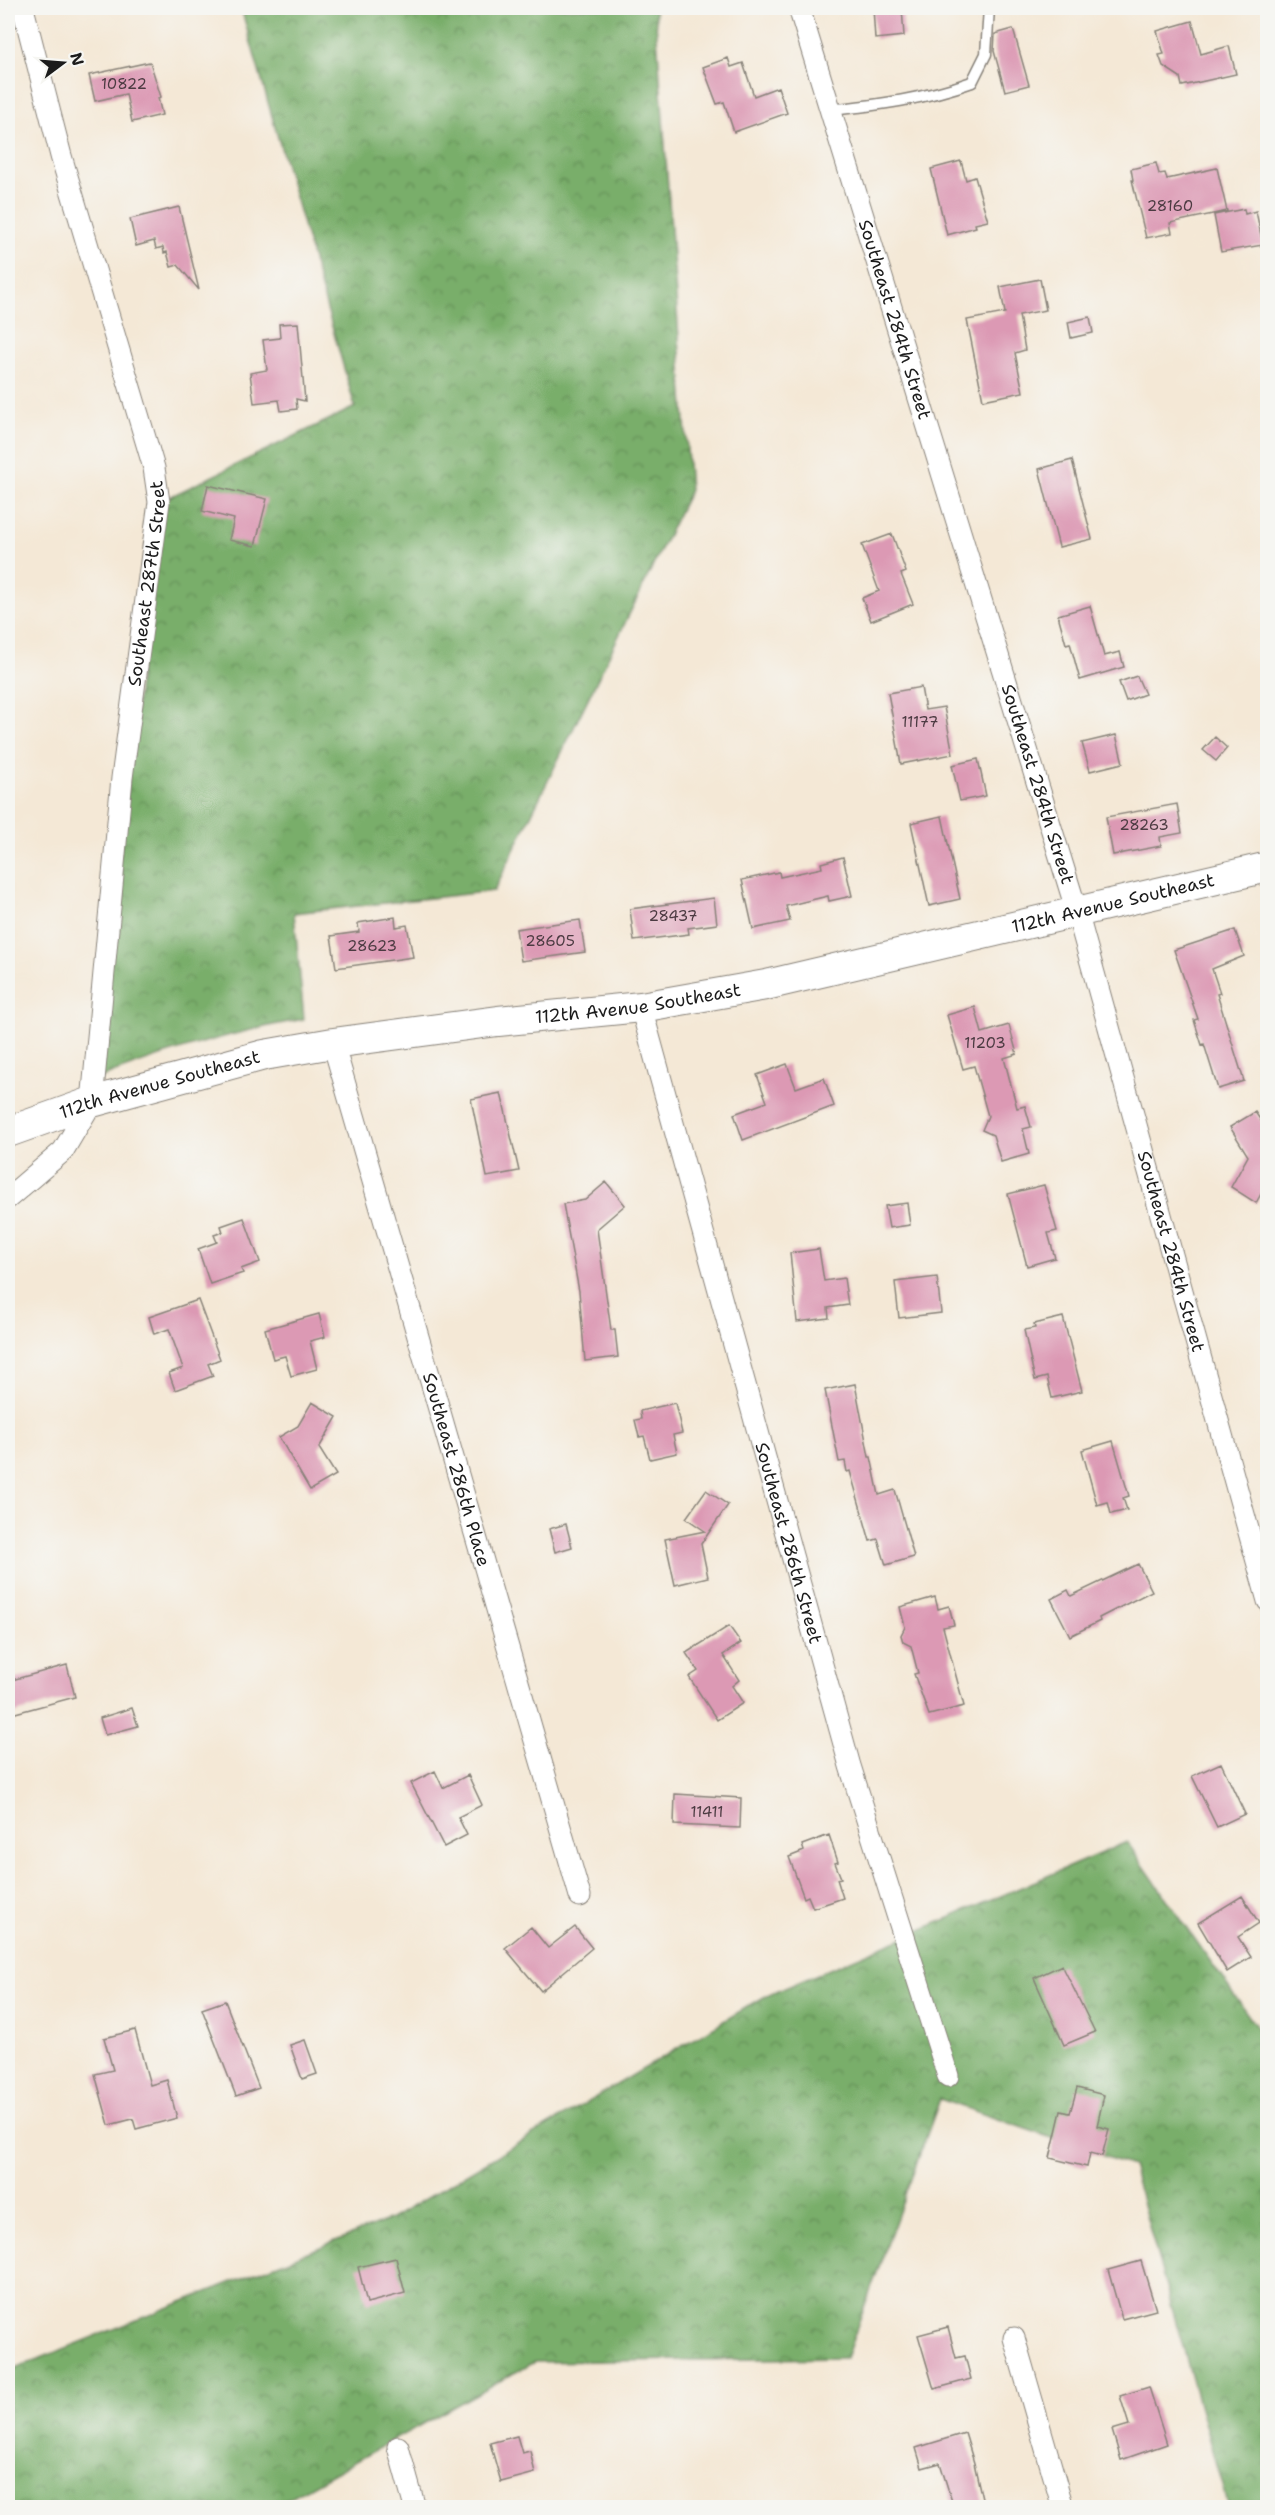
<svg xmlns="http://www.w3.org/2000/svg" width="1275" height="2515" viewBox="0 0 1275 2515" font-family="'Shantell Sans',sans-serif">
  <defs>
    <pattern id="forest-crowns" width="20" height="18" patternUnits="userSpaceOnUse" patternTransform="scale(1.5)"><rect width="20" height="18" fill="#79ae6a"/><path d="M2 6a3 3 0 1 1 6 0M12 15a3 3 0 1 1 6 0" fill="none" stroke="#628d56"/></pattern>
  </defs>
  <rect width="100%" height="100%" fill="#f6f6f2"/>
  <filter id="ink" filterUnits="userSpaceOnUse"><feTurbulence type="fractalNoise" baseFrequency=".0167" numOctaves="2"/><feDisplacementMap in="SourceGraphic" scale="12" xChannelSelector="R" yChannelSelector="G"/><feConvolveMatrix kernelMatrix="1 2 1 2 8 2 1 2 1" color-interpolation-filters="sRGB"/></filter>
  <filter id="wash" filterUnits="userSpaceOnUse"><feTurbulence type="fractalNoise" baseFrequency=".008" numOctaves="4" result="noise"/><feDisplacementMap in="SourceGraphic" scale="24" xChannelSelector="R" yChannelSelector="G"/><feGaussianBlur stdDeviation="1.35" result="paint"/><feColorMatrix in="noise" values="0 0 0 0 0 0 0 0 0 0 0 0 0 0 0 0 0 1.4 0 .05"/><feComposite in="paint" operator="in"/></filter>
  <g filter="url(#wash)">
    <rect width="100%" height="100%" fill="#f4e8d6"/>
    <path fill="url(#forest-crowns)" stroke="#4a6543" stroke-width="1.5" d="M241,8H655L690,490L494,891L294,913L304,1019C231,1032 163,1053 95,1080L159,502L355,407Z
      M1127,1842L1267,2042V2507H1228L1132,2166L940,2099L846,2358L534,2362L273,2507L8,2508V2371L391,2219L764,1997Z"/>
    <g id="blocks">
      <path fill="#dc99b4" d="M873,8H902L904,36L875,39Z
        M1192,21L1201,54L1229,46L1236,74L1182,86L1180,77L1163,66L1159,55L1164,54L1157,31Z
        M1013,29L1029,85L1005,91L994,51L995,34Z
        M728,58L731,67L743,63L754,96L778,87L787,113L734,132L724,102L717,104L703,67Z
        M150,62L161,97L158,98L162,115L132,122L126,94L95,101L89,75Z
        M961,161L966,180L975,177L988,221L975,224L976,227L947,235L931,169Z
        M1156,163L1159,174L1165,173L1167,179L1217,168L1227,211L1170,223L1172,233L1146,238L1132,180H1133L1131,169Z
        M179,207L199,290L178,265L171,267L167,252L164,253L163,247L156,249L154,241L136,246L130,219Z
        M1244,209L1245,214L1256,211L1263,245L1221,252L1214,215Z
        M1040,279L1046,310L1019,315L1025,350L1015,353L1023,392L983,400L967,320L1005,313L1000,287Z
        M1090,317L1093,333L1071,338L1068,322Z
        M298,323L305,401L296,399L297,409L281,411L279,400L254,403L250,373L267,370L263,340L280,338L279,324Z
        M1072,460L1092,539L1059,547L1039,469Z
        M208,485L267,499L255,546L229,540L234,519L202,511Z
        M892,534L906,572L901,574L913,604L871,621L862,598L879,591L862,545Z
        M1090,606L1104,656L1120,652L1124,667L1080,680L1070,643L1066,644L1058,615Z
        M1137,676L1145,694L1126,701L1119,682Z
        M921,687L925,710L944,707L953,754L901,764L888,693Z
        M1116,735L1123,763L1090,771L1082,743Z
        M1215,737L1227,748L1216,761L1203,750Z
        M978,759L986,796L960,801L952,765Z
        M1177,804L1182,833L1160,837L1161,846L1113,855L1106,817Z
        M942,816L960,899L929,906L911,823Z
        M843,857L852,896L829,901L828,896L786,906L790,921L753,929L742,880L779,872L780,877L822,868L821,863Z
        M714,898L717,924L688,928L689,934L634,941L630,909Z
        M395,917L396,927L407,925L413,957L336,968L331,936L359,932L358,923Z
        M580,920L585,952L521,961L516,929Z
        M1235,930L1244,956L1212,969L1220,993L1217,994L1244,1081L1218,1089L1204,1044L1202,1045L1194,1020L1198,1019L1174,950Z
        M975,1007L982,1033L1009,1025L1017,1054L1004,1058L1017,1108L1025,1106L1031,1127L1023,1129L1029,1154L1001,1162L993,1135L982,1130L988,1116L974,1066L963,1069L947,1015Z
        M787,1064L796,1088L824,1078L834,1106L743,1140L734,1114L767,1102L757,1075Z
        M501,1093L519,1171L487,1177L471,1099Z
        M1255,1112L1268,1131V1181L1256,1203L1231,1187L1248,1156L1230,1127Z
        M606,1182L625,1205L597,1229L611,1330H615L618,1357L585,1361L579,1291L563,1204L585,1200Z
        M1044,1185L1057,1231L1048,1233L1055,1258L1027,1266L1008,1194Z
        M907,1203L910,1225L889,1228L885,1206Z
        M244,1218L260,1262L241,1269L243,1273L210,1284L198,1249L217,1242L214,1235L223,1232L221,1226Z
        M819,1249L824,1281L844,1278L848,1305L828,1308L829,1318L797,1322L790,1253Z
        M937,1277L941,1313L899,1318L895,1282Z
        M198,1300L220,1359L208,1364L213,1376L175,1390L169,1373L183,1368L169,1329L154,1334L149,1317Z
        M319,1314L325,1337L310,1341L317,1369L291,1376L285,1356L273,1359L265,1329Z
        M1063,1317L1082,1391L1052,1398L1047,1377L1035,1380L1024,1330L1035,1328L1034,1324Z
        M855,1384L869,1457H871L879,1495L895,1490L914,1557L886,1565L878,1539L870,1541L850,1471L847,1472L845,1461L839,1462L825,1390Z
        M312,1402L337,1417L319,1448L336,1475L310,1490L279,1437L298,1426Z
        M675,1403L682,1433L673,1435L677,1453L650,1459L644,1436L639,1437L635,1420L641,1419L640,1411Z
        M1113,1441L1129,1496L1123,1498L1127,1510L1111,1514L1108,1502L1097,1505L1082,1450Z
        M706,1490L728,1505L701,1544L708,1577L675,1585L665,1539L705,1531L686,1518Z
        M566,1524L572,1547L555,1552L549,1529Z
        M1138,1564L1152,1591L1099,1618L1100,1621L1070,1636L1051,1599L1068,1590L1071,1596Z
        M935,1597L938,1609L949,1606L954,1625L943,1627L964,1706L929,1715L914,1674L918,1673L911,1646L903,1642L901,1635L905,1627L900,1607Z
        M729,1626L741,1643L723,1655L739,1680L732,1686L743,1703L717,1720L689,1677L698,1671L686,1653Z
        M67,1665L75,1697L8,1715V1681Z
        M132,1708L138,1726L105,1735L100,1718Z
        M1221,1763L1245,1814L1217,1827L1192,1776Z
        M435,1771L443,1788L468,1775L482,1805L458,1817L467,1835L444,1847L411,1783Z
        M675,1794L741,1798L740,1828L674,1825Z
        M829,1835L838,1862L835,1863L841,1878L837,1879L843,1898L813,1908L808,1896L804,1898L789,1857L804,1851L802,1845Z
        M1242,1896L1259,1923L1238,1937L1251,1957L1227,1972L1198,1923Z
        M531,1927L548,1948L575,1927L592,1948L541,1991L505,1948Z
        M1062,1965L1095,2032L1064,2045L1034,1978Z
        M225,2001L259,2088L236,2096L202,2009Z
        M135,2030L150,2085L167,2080L177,2118L136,2129L133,2119L109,2125L95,2074L113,2070L104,2038Z
        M305,2040L317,2074L302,2079L290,2045Z
        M1077,2088L1104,2095L1097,2126L1109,2129L1102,2156L1090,2153L1087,2167L1050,2158L1061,2111L1070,2113Z
        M396,2258L405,2293L367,2303L358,2267Z
        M1141,2261L1156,2310L1122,2319L1108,2270Z
        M948,2327L956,2358L965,2356L971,2379L934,2389L918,2335Z
        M1149,2387L1167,2444L1121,2460L1112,2430L1129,2425L1120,2396Z
        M965,2433L974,2463L984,2508H954L940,2463L922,2468L916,2448Z
        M517,2436L522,2453L530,2451L535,2473L501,2482L490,2443Z"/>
    </g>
  </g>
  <g filter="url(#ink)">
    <use href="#blocks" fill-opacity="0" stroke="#888279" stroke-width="1.5"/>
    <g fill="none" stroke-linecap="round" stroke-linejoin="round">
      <g stroke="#888279" stroke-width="13">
        <path id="lane" d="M829,110C880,105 924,99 972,82L986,54L989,8"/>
      </g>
      <g stroke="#888279" stroke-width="23">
        <g id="street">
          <path id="s1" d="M799,8L1077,912L1268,1601"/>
          <path id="s2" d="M641,1007L850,1766L948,2076"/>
          <path id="s3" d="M333,1043L580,1896"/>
          <path id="s4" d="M8,1198L63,1151L92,1102L122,778L159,502L154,468L61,156L23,8"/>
          <path d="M1014,2338L1063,2508"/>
          <path d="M398,2447L415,2508"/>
        </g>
      </g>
      <g stroke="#888279" stroke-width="32">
        <g id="secondary">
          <path id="s5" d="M8,1132L92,1102L264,1055L333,1043L498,1021L641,1007L766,985L1268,867"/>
        </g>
      </g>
      <use href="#lane" stroke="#fff" stroke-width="10"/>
      <use href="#street" stroke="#fff" stroke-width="21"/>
      <use href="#secondary" stroke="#fff" stroke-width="30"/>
    </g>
  </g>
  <g text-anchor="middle" stroke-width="4.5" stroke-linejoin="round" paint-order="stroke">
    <g font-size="15" fill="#4c3b42">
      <text x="124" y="89">10822</text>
      <text x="1170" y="211">28160</text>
      <text x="920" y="727">11177</text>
      <text x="1144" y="830">28263</text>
      <text x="673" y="921">28437</text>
      <text x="550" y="946">28605</text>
      <text x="372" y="951">28623</text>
      <text x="985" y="1048">11203</text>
      <text x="707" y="1817">11411</text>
    </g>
    <g font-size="18" fill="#1c1c1c" stroke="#f6f6f2">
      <text dy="6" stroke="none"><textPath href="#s1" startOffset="326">Southeast 284th Street</textPath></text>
      <text dy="6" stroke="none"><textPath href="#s4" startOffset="651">Southeast 287th Street</textPath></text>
      <text dy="6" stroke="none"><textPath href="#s1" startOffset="812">Southeast 284th Street</textPath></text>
      <text dy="6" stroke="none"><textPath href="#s5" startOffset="1131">112th Avenue Southeast</textPath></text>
      <text dy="6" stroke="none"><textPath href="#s5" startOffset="645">112th Avenue Southeast</textPath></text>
      <text dy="6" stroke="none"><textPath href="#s5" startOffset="159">112th Avenue Southeast</textPath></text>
      <text dy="6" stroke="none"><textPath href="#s1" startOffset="1298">Southeast 284th Street</textPath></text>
      <text dy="6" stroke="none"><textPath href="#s3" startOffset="444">Southeast 286th Place</textPath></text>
      <text dy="6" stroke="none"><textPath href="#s2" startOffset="556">Southeast 286th Street</textPath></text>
    </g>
  </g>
  <rect width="1275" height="2515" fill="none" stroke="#f6f6f2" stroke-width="30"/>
  <g transform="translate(63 63) rotate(74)" stroke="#f6f6f2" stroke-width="4.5" paint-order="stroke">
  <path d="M0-4.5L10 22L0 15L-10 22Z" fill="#1c1c1c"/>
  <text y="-9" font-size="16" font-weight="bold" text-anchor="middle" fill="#1c1c1c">N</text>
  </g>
</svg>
